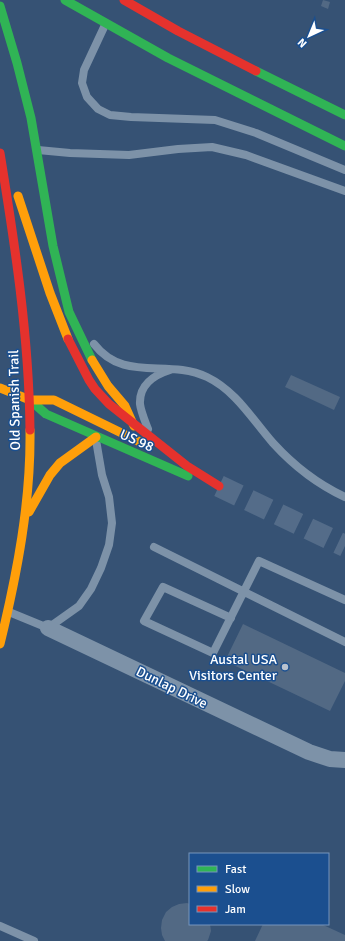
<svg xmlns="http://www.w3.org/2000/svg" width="345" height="941" viewBox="0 0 345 941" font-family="Signika,sans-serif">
  <rect width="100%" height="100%" fill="#365274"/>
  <path fill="#526984" d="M323,0L330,2L328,9L321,6Z
    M291,375L340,397L334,410L285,387Z
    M243,624L345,673V681L330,711L225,661Z
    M187,903L190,904V924H210L211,931L208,940L207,941H165L162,935L161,928L162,920L166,912L172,907L179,904Z
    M263,924H321L345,935V941H255Z"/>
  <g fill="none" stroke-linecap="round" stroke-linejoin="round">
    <path stroke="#546c89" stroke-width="22" stroke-dasharray="22 11" stroke-linecap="butt" d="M219,486L345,546"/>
    <path stroke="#7d92a8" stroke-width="8" d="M105,25L84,70L82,83L87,97L98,109L110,115L131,117L215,120L256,133L345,170
      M38,150L70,153L129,155L178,149L212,147L246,155L345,191
      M94,344C124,383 167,358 207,377C236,391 252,419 273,443C293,465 317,484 345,497
      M148,429C145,421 141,412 140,404C139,385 154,375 170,370
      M154,547L345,642
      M9,612L48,628L79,606L91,589L101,568L109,545L112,523L109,497L102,475L96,440
      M231,618L163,587L144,621L213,653L259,561L345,600
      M0,926L34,941"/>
    <path stroke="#7d92a8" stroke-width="16" d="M48,628L309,752L330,759L345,760"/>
    <path stroke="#30b455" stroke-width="9" d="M65,0L168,58L345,146
      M0,6L17,63L31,118L53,246L69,312L92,360
      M256,71L345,115
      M30,400L46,414L188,476"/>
    <path stroke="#ff9f0a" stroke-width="9" d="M18,196L50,293L68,339
      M92,360L108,386L125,406L134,426
      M0,388L30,400H54L140,442
      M29,512L50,475L60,463L96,437
      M0,644C17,574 31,502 30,430"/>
    <path stroke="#e5322d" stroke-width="9" d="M124,0L178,31L256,71
      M0,153C15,245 29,336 30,430
      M68,339L89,380L95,389L109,404L187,466L219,486"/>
  </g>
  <circle fill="#b9c2ce" stroke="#1b4f8f" stroke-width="1.5" cx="285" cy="667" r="4"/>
  <g text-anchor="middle" stroke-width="3" stroke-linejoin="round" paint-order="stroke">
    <g font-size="14" fill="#fff" stroke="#1b4f8f">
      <text transform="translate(14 400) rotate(-91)" y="5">Old Spanish Trail</text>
      <text transform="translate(137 440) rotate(24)" y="5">US 98</text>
      <text transform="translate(172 687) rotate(26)" y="5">Dunlap Drive</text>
    </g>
    <g font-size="14" fill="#fff" stroke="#1b4f8f" text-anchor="end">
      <text x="277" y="664">Austal USA<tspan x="277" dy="16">Visitors Center</tspan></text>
    </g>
  </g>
  <rect x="189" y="853" width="140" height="72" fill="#1b4f8f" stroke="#7695bc"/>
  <rect x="197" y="866" width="20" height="6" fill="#30b455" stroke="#7695bc"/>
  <text x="225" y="873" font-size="12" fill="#ffffff">Fast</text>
  <rect x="197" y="886" width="20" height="6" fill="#ff9f0a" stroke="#7695bc"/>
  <text x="225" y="893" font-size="12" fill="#ffffff">Slow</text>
  <rect x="197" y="906" width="20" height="6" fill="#e5322d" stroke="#7695bc"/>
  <text x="225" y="913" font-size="12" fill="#ffffff">Jam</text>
  <g transform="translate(309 36) rotate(224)" stroke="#1b4f8f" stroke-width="3" paint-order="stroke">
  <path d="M0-3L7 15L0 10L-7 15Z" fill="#ffffff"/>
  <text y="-6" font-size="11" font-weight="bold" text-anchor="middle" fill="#ffffff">N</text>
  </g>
</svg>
